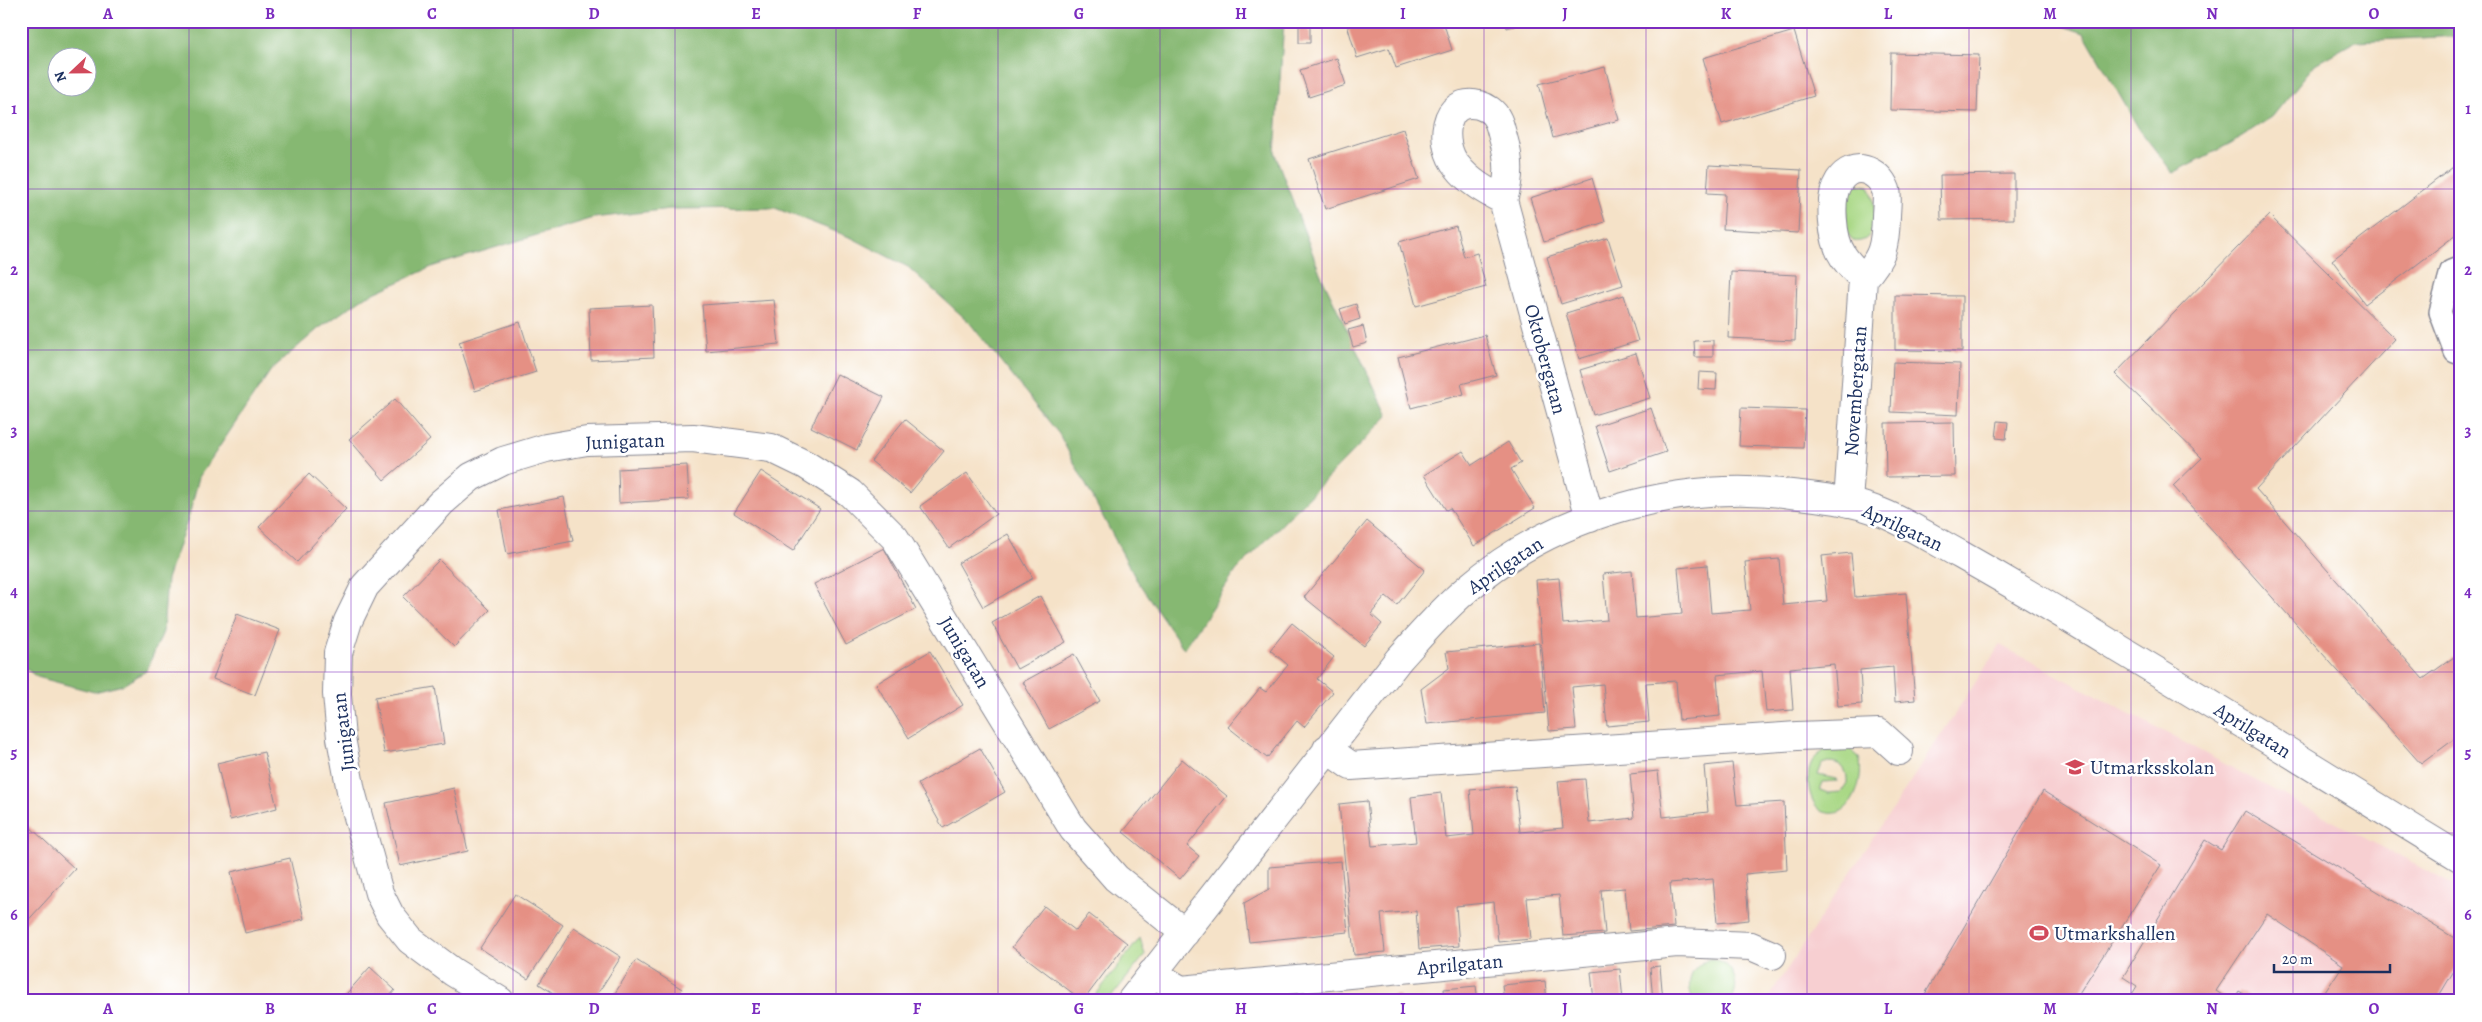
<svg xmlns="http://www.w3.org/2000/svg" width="2482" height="1022" viewBox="0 0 2482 1022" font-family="Alegreya,serif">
  <rect width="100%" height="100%" fill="#fff"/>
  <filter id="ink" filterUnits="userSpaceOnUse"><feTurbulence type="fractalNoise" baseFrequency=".02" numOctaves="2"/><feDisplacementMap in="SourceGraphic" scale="10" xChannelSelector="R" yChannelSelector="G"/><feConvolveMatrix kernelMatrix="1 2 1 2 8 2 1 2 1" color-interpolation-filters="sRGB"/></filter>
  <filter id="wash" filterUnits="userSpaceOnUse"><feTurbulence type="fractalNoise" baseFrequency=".0096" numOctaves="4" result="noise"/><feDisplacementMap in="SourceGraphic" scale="20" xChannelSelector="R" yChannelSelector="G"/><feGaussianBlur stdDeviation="1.12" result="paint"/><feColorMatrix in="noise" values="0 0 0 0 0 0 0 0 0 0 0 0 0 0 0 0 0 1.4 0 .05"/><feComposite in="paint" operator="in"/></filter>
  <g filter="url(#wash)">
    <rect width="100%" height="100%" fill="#f5e2c8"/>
    <path fill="#f7cfd1" d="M2000,645L2461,889V1001H1766Z"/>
    <path fill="#a9d885" stroke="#628472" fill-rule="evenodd" d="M1856,184L1869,186C1877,201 1880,246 1853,241L1846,231L1847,193Z
      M1831,746H1846L1859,757C1865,777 1853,822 1824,812C1808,806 1804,773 1813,760C1818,754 1826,750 1831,746ZM1828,762C1841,762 1848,769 1847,783L1841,792L1828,793L1820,790L1823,782L1837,781L1836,779L1818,775L1822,764Z
      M1140,938L1145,955L1108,1001H1091Z
      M1709,959C1730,958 1744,984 1730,1001H1693C1685,981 1691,968 1709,959Z"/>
    <path fill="#86b872" stroke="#507468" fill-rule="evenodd" d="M21,21H1284L1275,154L1320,273L1388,416L1236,571L1184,649L1136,579L1059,434L969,322L908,267L852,238L775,208L670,209L594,218L434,266L363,298L318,329L271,370L199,477L189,516L167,579L163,632L146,671L123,685L94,692L37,677L21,665ZM58,58H88V88H58Z
      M2048,21H2461V36L2356,41L2315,64L2272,117L2231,143L2173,173L2139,129L2084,33Z"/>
    <g id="blocks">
      <path fill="#e59084" d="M1299,21H1310V43H1299Z
        M1346,21H1443L1452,50L1396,68L1389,48L1357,58Z
        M1505,21H1529V22L1507,28Z
        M1794,31L1814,96L1722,124L1703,58Z
        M1891,53L1979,55L1977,112L1890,110Z
        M1337,58L1346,85L1309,97L1300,70Z
        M1605,67L1619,120L1553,138L1539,84Z
        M1403,129L1419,179L1325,209L1309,159Z
        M2461,161V231L2365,304L2332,260Z
        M1709,165L1801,170L1798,233L1723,229L1725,194L1707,193Z
        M2014,174V219L1941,220L1940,175Z
        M1592,178L1605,222L1544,242L1530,198Z
        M2269,215L2395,339L2256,489L2423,679L2461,652V734L2421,764L2173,486L2202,458L2115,374Z
        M1456,226L1464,257L1477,253L1486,287L1416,306L1399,242Z
        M1608,238L1623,285L1561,304L1547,257Z
        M1731,272L1797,275L1795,341L1728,338Z
        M1624,295L1638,341L1579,359L1566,313Z
        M1895,295L1962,296V351L1895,350Z
        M774,300L779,344L706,351L702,305Z
        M1356,304L1360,319L1345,324L1340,309Z
        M652,305L654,357L591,360L589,308Z
        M520,322L536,372L475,391L459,342Z
        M1363,326L1367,343L1353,347L1348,330Z
        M1485,335L1496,375L1461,384L1464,394L1411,408L1398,357Z
        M1713,340V357H1695L1694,341Z
        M1636,353L1650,398L1593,415L1580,370Z
        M1893,362L1960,364L1958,415L1891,412Z
        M1699,372L1717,373L1716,390L1698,389Z
        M837,374L884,397L857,450L811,427Z
        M395,399L430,440L384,480L349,439Z
        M1651,408L1666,452L1610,471L1595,426Z
        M1741,408L1805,410L1803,448L1739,446Z
        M905,419L944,451L910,493L871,461Z
        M1998,421L2008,422L2006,439L1996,438Z
        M1954,422L1955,476L1886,477L1885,423Z
        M1508,442L1521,463L1511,469L1535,508L1474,546L1450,508L1446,510L1424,475L1463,451L1472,465Z
        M687,465L689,499L619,503L618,469Z
        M761,471L820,509L793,551L734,513Z
        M967,473L996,514L949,548L920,506Z
        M309,474L346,509L297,562L259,527Z
        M564,497L573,541L507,554L499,510Z
        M1367,521L1425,570L1397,605L1386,596L1371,614L1382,624L1364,646L1304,597Z
        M1008,534L1033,578L983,607L958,563Z
        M884,548L916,609L846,645L814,584Z
        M1851,553L1855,597L1906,593L1915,700L1895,702L1893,667L1860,670L1862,704L1838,706L1834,664L1790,668L1793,710L1766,712L1762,671L1717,675L1720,716L1679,720L1676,681L1646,683L1649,722L1607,726L1603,684L1572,687L1576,729L1549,731L1536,580L1559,578L1563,624L1607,620L1603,574L1632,571L1636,618L1682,614L1678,568L1707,565L1711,613L1750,610L1745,562L1779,559L1783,605L1827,601L1822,556Z
        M439,560L490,610L454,647L403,597Z
        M1040,596L1066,642L1017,669L992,623Z
        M237,614L280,630L255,695L213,679Z
        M1292,623L1334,657L1317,679L1333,692L1304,727L1297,721L1267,758L1228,727L1260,688L1266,692L1288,665L1270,650Z
        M1539,643L1545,713L1427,724L1421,689L1449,668L1446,652Z
        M930,651L963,705L909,738L876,684Z
        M1074,654L1100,701L1049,729L1023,682Z
        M435,687L444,744L384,753L375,697Z
        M980,748L1005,792L943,828L918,784Z
        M264,752L277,808L230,820L217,763Z
        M1182,759L1227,796L1187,846L1199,856L1180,879L1123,832Z
        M1732,763L1737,805L1784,802L1787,870L1745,874L1749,920L1717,923L1713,879L1670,883L1674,927L1629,931L1625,888L1601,890L1605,933L1563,936L1559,895L1527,898L1531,939L1498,942L1494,902L1456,906L1459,946L1419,949L1416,911L1381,914L1385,952L1354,955L1339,804L1367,801L1372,846L1416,842L1411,797L1441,793L1446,838L1474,835L1470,790L1515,786L1520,832L1563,828L1558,781L1585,779L1589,823L1634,818L1630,774L1658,771L1663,817L1708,812L1704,766Z
        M454,788L468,851L400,866L386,803Z
        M2043,791L2161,865L2074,1001H1921Z
        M2245,811L2461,942V959L2436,1001H2319L2343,965L2267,914L2216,991L2231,1001H2128L2137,986L2123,977L2205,840L2221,850Z
        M29,826L75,869L21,928V834Z
        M290,858L304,919L245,933L231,872Z
        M1341,861L1348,932L1249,942L1244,903L1269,889V867Z
        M515,894L563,925L528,979L480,948Z
        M1044,906L1076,931L1089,914L1127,943L1083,1001L1012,947Z
        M574,927L621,957L593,1001H566L539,984Z
        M636,960L682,989L674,1001H610Z
        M1660,966L1663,1001H1653L1650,967Z
        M370,967L395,990L386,1001H340Z
        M1620,969L1623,1001H1594L1591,972Z
        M1545,981L1547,1001H1504L1502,985Z
        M1476,986L1478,1001H1445L1444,989Z
        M2239,991L2255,1001H2233Z
        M1399,995L1400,1001H1373V998Z
        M689,996L697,1001H686Z"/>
    </g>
  </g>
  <g filter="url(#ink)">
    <use href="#blocks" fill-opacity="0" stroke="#888893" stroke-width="1"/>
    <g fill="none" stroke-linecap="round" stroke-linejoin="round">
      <g stroke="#888893" stroke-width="24">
        <path id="service" d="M2461,267L2451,271L2440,312L2455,352L2461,354"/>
      </g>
      <g stroke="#888893" stroke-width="30">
        <path id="minor" d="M1503,200C1486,191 1469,182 1457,166C1439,145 1442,96 1479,105C1486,107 1494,112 1497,119C1500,124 1501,131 1503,137C1510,161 1510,177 1503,200L1590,518
          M1848,503L1863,279C1883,257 1885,246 1886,217C1886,209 1888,198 1886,190C1878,169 1853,160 1839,181C1828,198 1832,240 1843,256C1848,264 1856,271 1863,279
          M1327,749L1351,766L1797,736L1879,733L1899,751
          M1152,973L1181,990L1677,943L1751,946L1772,955
          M500,1001L453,972L410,940L390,915L379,893L351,791L341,738L337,694L338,653L348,621L365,586L441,503L471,477L503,461L546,448L587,441L693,438L771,448L806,465L850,493L895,538L1073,829L1116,878L1185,933
          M1131,1001L1399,659C1421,635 1442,610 1467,589C1553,514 1679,480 1791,494C1820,497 1853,501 1880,512C1908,523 1935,541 1961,555C2014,585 2066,616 2118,648C2233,717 2346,788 2461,858"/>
      </g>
      <use href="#service" stroke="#fff" stroke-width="21"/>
      <use href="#minor" stroke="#fff" stroke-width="28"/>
    </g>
  </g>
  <path fill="none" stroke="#7b2cbf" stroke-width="1" stroke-opacity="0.55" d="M189,21V1001M351,21V1001M513,21V1001M675,21V1001M836,21V1001M998,21V1001M1160,21V1001M1322,21V1001M1484,21V1001M1646,21V1001M1807,21V1001M1969,21V1001M2131,21V1001M2293,21V1001M21,189H2461M21,350H2461M21,511H2461M21,672H2461M21,833H2461"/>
  <defs>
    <g id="school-bare" transform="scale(1.5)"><path d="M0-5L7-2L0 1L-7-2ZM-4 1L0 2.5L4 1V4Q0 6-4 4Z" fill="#d1495b" stroke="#fff" stroke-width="2.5" paint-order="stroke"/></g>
    <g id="stadium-bare" transform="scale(1.5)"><path d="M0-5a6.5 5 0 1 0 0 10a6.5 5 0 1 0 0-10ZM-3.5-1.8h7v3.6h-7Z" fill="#d1495b" stroke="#fff" stroke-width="2.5" paint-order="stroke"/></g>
  </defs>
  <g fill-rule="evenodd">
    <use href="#school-bare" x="2075" y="767"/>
    <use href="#stadium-bare" x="2039" y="933"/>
  </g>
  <g text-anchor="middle" stroke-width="5" stroke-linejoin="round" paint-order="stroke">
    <g font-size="20" fill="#1b2f5e" stroke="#fff">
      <text transform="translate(1546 359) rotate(75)" y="7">Oktobergatan</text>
      <text transform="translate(1855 391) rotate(-86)" y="7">Novembergatan</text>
      <text transform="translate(625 441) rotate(-2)" y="7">Junigatan</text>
      <text transform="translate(1903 527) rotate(25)" y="7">Aprilgatan</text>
      <text transform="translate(1505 565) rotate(-34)" y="7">Aprilgatan</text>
      <text transform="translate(965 652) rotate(59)" y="7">Junigatan</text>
      <text transform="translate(2253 730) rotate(32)" y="7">Aprilgatan</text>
      <text transform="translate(343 732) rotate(-97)" y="7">Junigatan</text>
      <text transform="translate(1460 964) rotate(-5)" y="7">Aprilgatan</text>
    </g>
    <g font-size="20" fill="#1b2f5e" stroke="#fff" text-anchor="start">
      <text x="2090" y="774">Utmarksskolan</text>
      <text x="2054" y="940">Utmarkshallen</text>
    </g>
  </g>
  <rect width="2482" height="1022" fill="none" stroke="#fff" stroke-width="55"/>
  <g transform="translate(72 72) rotate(248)"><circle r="24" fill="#ffffff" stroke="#a4acbf"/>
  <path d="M0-4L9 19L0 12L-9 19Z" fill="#d1495b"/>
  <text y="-8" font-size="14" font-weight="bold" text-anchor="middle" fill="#1b2f5e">N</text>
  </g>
  <path d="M2274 964v8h116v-8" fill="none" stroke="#1b2f5e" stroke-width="2.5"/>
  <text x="2282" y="964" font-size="15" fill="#1b2f5e" stroke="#ffffff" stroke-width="4" paint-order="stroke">20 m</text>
  <rect x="28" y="28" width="2426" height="966" fill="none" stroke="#7b2cbf" stroke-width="2"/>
  <g font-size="16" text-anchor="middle" font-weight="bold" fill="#7b2cbf">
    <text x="108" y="19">A</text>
    <text x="270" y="19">B</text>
    <text x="432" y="19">C</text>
    <text x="594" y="19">D</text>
    <text x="756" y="19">E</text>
    <text x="917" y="19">F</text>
    <text x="1079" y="19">G</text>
    <text x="1241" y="19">H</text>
    <text x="1403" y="19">I</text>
    <text x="1565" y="19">J</text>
    <text x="1726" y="19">K</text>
    <text x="1888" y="19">L</text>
    <text x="2050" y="19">M</text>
    <text x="2212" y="19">N</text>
    <text x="2374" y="19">O</text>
    <text x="14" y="114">1</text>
    <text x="2468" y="114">1</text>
    <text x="14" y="275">2</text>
    <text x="2468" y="275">2</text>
    <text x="14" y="436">3</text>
    <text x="2468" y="436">3</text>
    <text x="14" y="597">4</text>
    <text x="2468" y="597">4</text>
    <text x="14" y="758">5</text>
    <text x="2468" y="758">5</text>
    <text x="14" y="920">6</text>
    <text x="2468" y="920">6</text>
    <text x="108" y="1014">A</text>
    <text x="270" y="1014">B</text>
    <text x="432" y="1014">C</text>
    <text x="594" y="1014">D</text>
    <text x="756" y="1014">E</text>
    <text x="917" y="1014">F</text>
    <text x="1079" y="1014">G</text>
    <text x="1241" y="1014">H</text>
    <text x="1403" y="1014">I</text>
    <text x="1565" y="1014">J</text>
    <text x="1726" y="1014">K</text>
    <text x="1888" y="1014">L</text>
    <text x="2050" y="1014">M</text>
    <text x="2212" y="1014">N</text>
    <text x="2374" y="1014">O</text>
  </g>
</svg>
